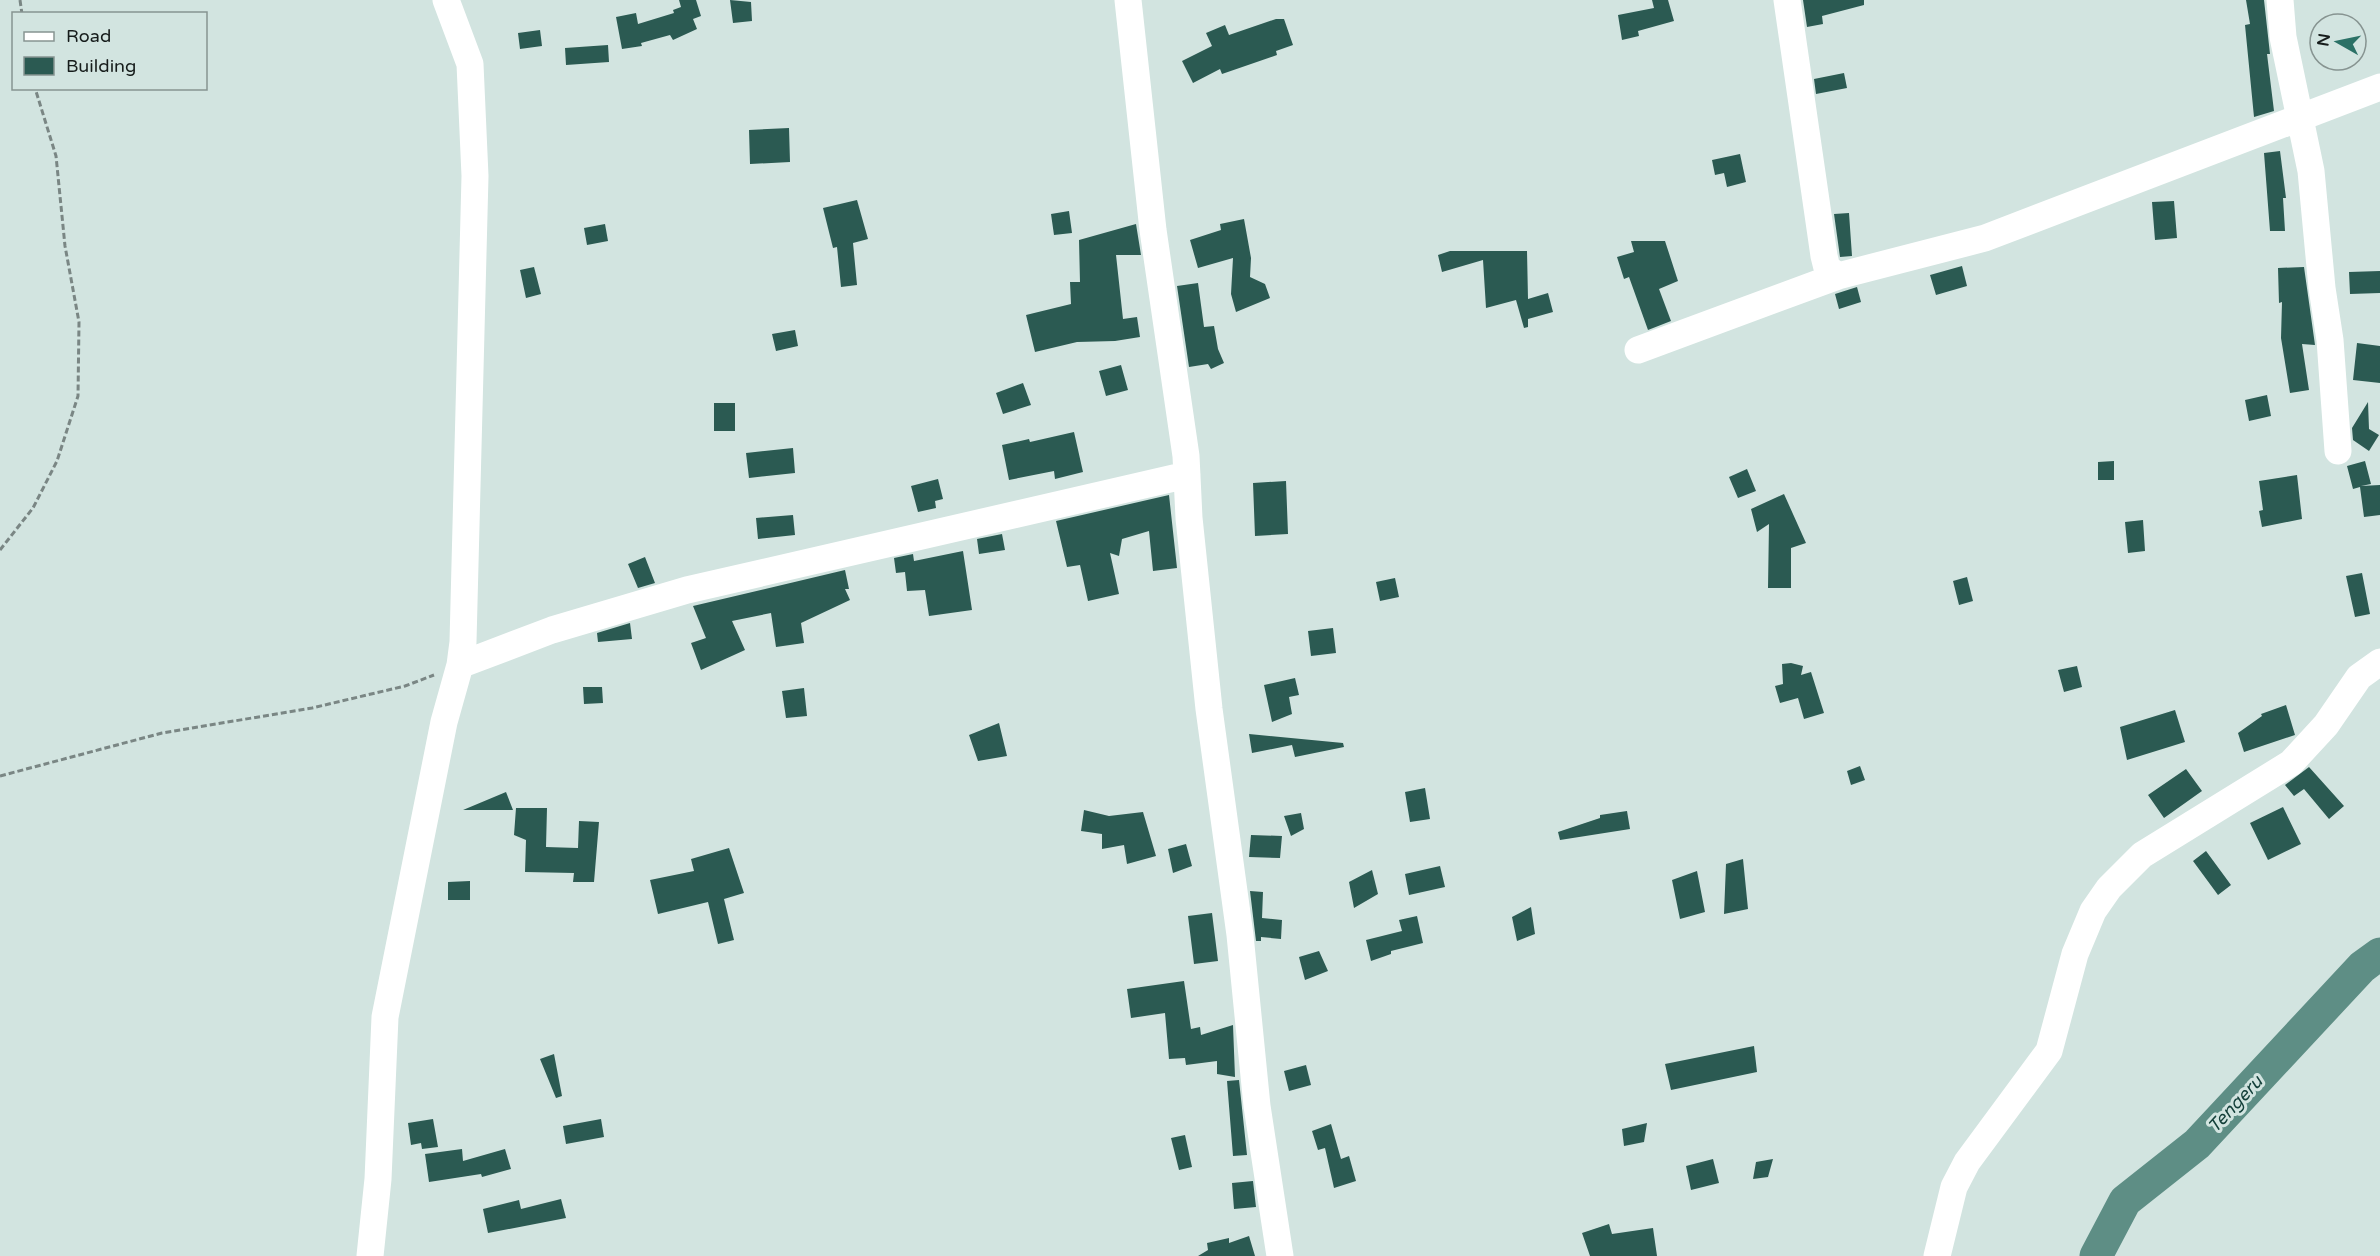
<svg xmlns="http://www.w3.org/2000/svg" width="2380" height="1256" viewBox="0 0 2380 1256" font-family="'Varela Round',sans-serif">
  <rect width="100%" height="100%" fill="#d2e4e0"/>
  <g fill="none" stroke-linecap="round" stroke-linejoin="round">
    <path stroke="#5e8e85" stroke-width="33" d="M2096,1256L2125,1201L2197,1144L2362,967L2380,954"/>
  </g>
  <path fill="#2b5a52" d="M679,0H696L701,16L693,19L697,29L673,40L670,35L641,43L642,46L622,49L616,17L636,13L638,24L674,13L673,10L681,7Z
    M730,0L751,2L752,21L733,23Z
    M1652,0H1668L1674,21L1638,31L1639,36L1622,40L1618,15L1654,8Z
    M1803,0H1864V5L1822,16L1823,24L1807,27Z
    M2246,0H2264L2270,54H2267L2274,111L2254,117L2245,25L2250,24Z
    M1276,19H1284L1293,45L1276,51L1277,55L1222,74L1220,69L1193,83L1182,61L1212,46L1206,33L1225,25L1229,35Z
    M540,30L542,46L520,49L518,33Z
    M608,45L609,62L566,65L565,48Z
    M1844,73L1847,88L1816,94L1814,79Z
    M789,128L790,162L750,164L749,130Z
    M2280,151L2286,198H2283L2285,231H2270L2264,153Z
    M1740,154L1746,182L1727,187L1724,173L1715,175L1712,160Z
    M857,200L868,239L853,243L857,285L841,287L837,247L833,248L823,208Z
    M2174,201L2177,238L2155,240L2152,202Z
    M1069,211L1072,233L1054,235L1051,214Z
    M1849,213L1852,256L1840,257L1834,214Z
    M1244,219L1251,258L1250,277L1265,284L1270,298L1236,312L1231,294L1233,258L1198,268L1190,240L1221,230L1220,224Z
    M605,224L608,241L587,245L584,228Z
    M1136,224L1141,255H1116L1123,319L1137,317L1140,337L1115,341L1077,342L1035,352L1026,315L1071,304L1070,282H1080L1079,240Z
    M1631,241H1665L1678,281L1659,289L1671,321L1648,330L1629,277L1624,279L1617,257L1634,252Z
    M1450,251H1527L1528,299L1548,293L1553,312L1528,319V327L1524,328L1516,300L1486,308L1483,260L1442,272L1438,255Z
    M1962,266L1967,286L1936,295L1930,275Z
    M534,267L541,294L526,298L520,270Z
    M2304,267L2315,345L2302,344L2309,390L2290,393L2281,338L2282,302L2279,303L2278,268Z
    M2380,271V293L2350,294L2349,272Z
    M1198,283L1204,327L1214,326L1218,349L1224,363L1211,369L1208,364L1189,367L1177,286Z
    M1857,287L1861,302L1839,309L1835,294Z
    M795,330L798,346L776,351L772,334Z
    M2357,343L2380,346V383L2353,380Z
    M1121,365L1128,390L1106,396L1099,371Z
    M1023,383L1031,405L1003,414L996,393Z
    M2267,395L2271,416L2249,421L2245,400Z
    M2368,402L2369,429L2379,435L2369,451L2353,440L2352,428Z
    M714,403H735V431H714Z
    M1074,432L1083,472L1055,479L1054,471L1009,480L1002,445L1029,439L1030,442Z
    M793,448L795,473L749,478L746,453Z
    M2114,461V480H2098V462Z
    M2365,461L2371,484L2361,486L2380,485V515L2364,517L2360,487L2353,489L2347,466Z
    M1747,469L1756,491L1738,498L1729,477Z
    M2297,475L2302,519L2262,527L2259,511L2263,510L2259,481Z
    M938,479L943,499L935,501L936,508L918,512L911,486Z
    M1286,481L1288,534L1255,536L1253,483Z
    M1784,494L1806,543L1791,548V588H1768L1769,524L1757,532L1751,509Z
    M1169,495L1177,568L1153,571L1149,531L1122,539L1119,556L1110,553L1119,594L1088,601L1080,565L1067,567L1056,521Z
    M793,515L795,535L758,539L756,518Z
    M2143,520L2145,551L2128,553L2125,522Z
    M1002,534L1005,550L979,554L977,539Z
    M963,551L972,610L929,616L925,590L907,591L905,572L896,573L894,558L913,554L914,561Z
    M645,557L655,583L638,588L628,564Z
    M845,570L849,589H845L850,600L801,623L804,643L776,647L771,613L732,621L745,650L701,670L691,643L706,638L693,606Z
    M2362,573L2370,614L2355,617L2346,576Z
    M1967,577L1973,601L1959,605L1953,581Z
    M1395,578L1399,597L1380,601L1376,582Z
    M630,623L632,639L598,642L597,633Z
    M1333,628L1336,653L1311,656L1308,631Z
    M1791,663L1803,666L1801,675L1811,672L1824,713L1804,719L1798,698L1780,703L1775,686L1783,684L1782,664Z
    M2077,666L2082,687L2064,692L2058,670Z
    M1295,678L1299,695L1289,697L1292,714L1272,722L1264,685Z
    M583,687H602L603,703L584,704Z
    M804,688L807,716L786,718L782,691Z
    M2286,705L2295,735L2244,752L2238,733L2262,716L2261,714Z
    M2175,710L2185,742L2127,760L2120,727Z
    M999,723L1007,756L978,761L969,735Z
    M1249,734L1343,743L1344,747L1295,757L1292,745L1252,753Z
    M1860,766L1865,780L1851,785L1847,771Z
    M2309,767L2344,806L2329,819L2304,789L2294,796L2285,785Z
    M2186,769L2202,791L2164,818L2148,795Z
    M1425,788L1430,819L1410,822L1405,792Z
    M506,792L513,810H463Z
    M2283,807L2301,844L2268,860L2250,823Z
    M516,808H547L546,847L578,848L579,821L599,822L594,882H573L574,873L525,872L526,840L514,835Z
    M1084,810L1109,816L1143,812L1156,856L1127,864L1124,845L1102,849V834L1081,831Z
    M1627,811L1630,829L1560,840L1558,832L1600,818V815Z
    M1301,813L1304,829L1291,836L1284,816Z
    M1251,835L1282,836L1280,858L1249,857Z
    M1186,844L1192,866L1173,873L1168,849Z
    M729,848L744,893L724,899L734,940L718,944L708,902L658,914L650,880L694,871L691,859Z
    M2206,851L2231,885L2218,895L2193,861Z
    M1743,859L1748,909L1724,914L1726,864Z
    M1440,866L1445,887L1409,895L1405,874Z
    M1372,870L1378,894L1354,908L1349,882Z
    M1697,871L1705,912L1680,919L1672,880Z
    M470,881V900H448V882Z
    M1250,891L1263,892L1262,918L1282,920L1281,939L1261,937V941H1256Z
    M1531,907L1535,934L1517,941L1512,917Z
    M1212,913L1218,961L1194,964L1188,916Z
    M1417,916L1423,943L1391,951V954L1371,961L1366,940L1402,931L1399,920Z
    M1319,951L1328,971L1305,980L1299,957Z
    M1184,981L1191,1029L1200,1027L1201,1035L1233,1025L1235,1077L1217,1074V1061L1186,1065L1185,1058L1169,1059L1165,1013L1131,1018L1127,989Z
    M1754,1046L1757,1072L1671,1090L1665,1064Z
    M554,1054L562,1096L556,1098L540,1059Z
    M1306,1065L1311,1085L1289,1091L1284,1071Z
    M1239,1080L1247,1155L1233,1156L1227,1081Z
    M433,1119L438,1147L422,1149L421,1143L411,1145L408,1123Z
    M601,1119L604,1137L566,1144L563,1126Z
    M1647,1123L1644,1142L1624,1146L1622,1129Z
    M1331,1124L1341,1159L1349,1156L1356,1181L1334,1188L1325,1148L1318,1150L1312,1131Z
    M1185,1135L1192,1167L1179,1170L1171,1138Z
    M462,1149L463,1161L505,1149L511,1169L482,1177L481,1174L429,1182L425,1154Z
    M1713,1159L1719,1183L1691,1190L1686,1166Z
    M1773,1159L1768,1177L1753,1179L1756,1162Z
    M1253,1181L1256,1207L1234,1209L1232,1183Z
    M561,1199L566,1218L488,1233L483,1209L519,1200L521,1209Z
    M1609,1224L1612,1234L1653,1228L1657,1256H1590L1582,1233Z
    M1249,1236L1255,1256H1198L1208,1250L1207,1243L1229,1238V1243Z"/>
  <g fill="none" stroke-linecap="round" stroke-linejoin="round">
    <path stroke="#7a8684" stroke-width="3" stroke-dasharray="6 3" stroke-linecap="butt" d="M20,0L22,14
      M0,550L33,508L57,461L78,396L79,322L65,246L56,156L35,88
      M0,776L162,733L312,708L405,686L434,675"/>
    <path stroke="#fff" stroke-width="27" d="M1128,0L1153,230L1186,456L1189,518L1209,709L1240,935L1257,1106L1280,1256
      M1787,0L1824,256L1827,268L1838,276L1985,238L2380,87
      M2280,0L2283,37L2311,171L2322,288L2330,340L2338,451
      M1638,350L1838,276
      M460,665L552,630L687,590L1187,475
      M370,1256L378,1179L385,1017L444,722L460,665L463,642L475,176L470,64L446,0
      M1937,1256L1954,1187L1967,1162L2049,1051L2075,954L2093,911L2109,888L2142,855L2291,763L2326,725L2359,677L2380,662"/>
  </g>
  <g text-anchor="middle" stroke-width="6" stroke-linejoin="round" paint-order="stroke">
    <g font-size="18" font-style="italic" fill="#14403a" stroke="#d2e4e0">
      <text transform="translate(2235 1104) rotate(-47)" y="6">Tengeru</text>
    </g>
  </g>
  <rect x="12" y="12" width="195" height="78" fill="#d2e4e0" stroke="#879491" stroke-width="1.5"/>
  <rect x="24" y="32" width="30" height="9" fill="#ffffff" stroke="#879491" stroke-width="1.5"/>
  <text x="66" y="42" font-size="18" fill="#161c1b">Road</text>
  <rect x="24" y="57" width="30" height="18" fill="#2b5a52" stroke="#879491" stroke-width="1.5"/>
  <text x="66" y="72" font-size="18" fill="#161c1b">Building</text>
  <g transform="translate(2338 42) rotate(279)"><circle r="28" fill="#d2e4e0" stroke="#879491" stroke-width="1.5"/>
  <path d="M0-4.5L10 22L0 15L-10 22Z" fill="#2b7166"/>
  <text y="-9" font-size="16" font-weight="bold" text-anchor="middle" fill="#161c1b">N</text>
  </g>
</svg>
